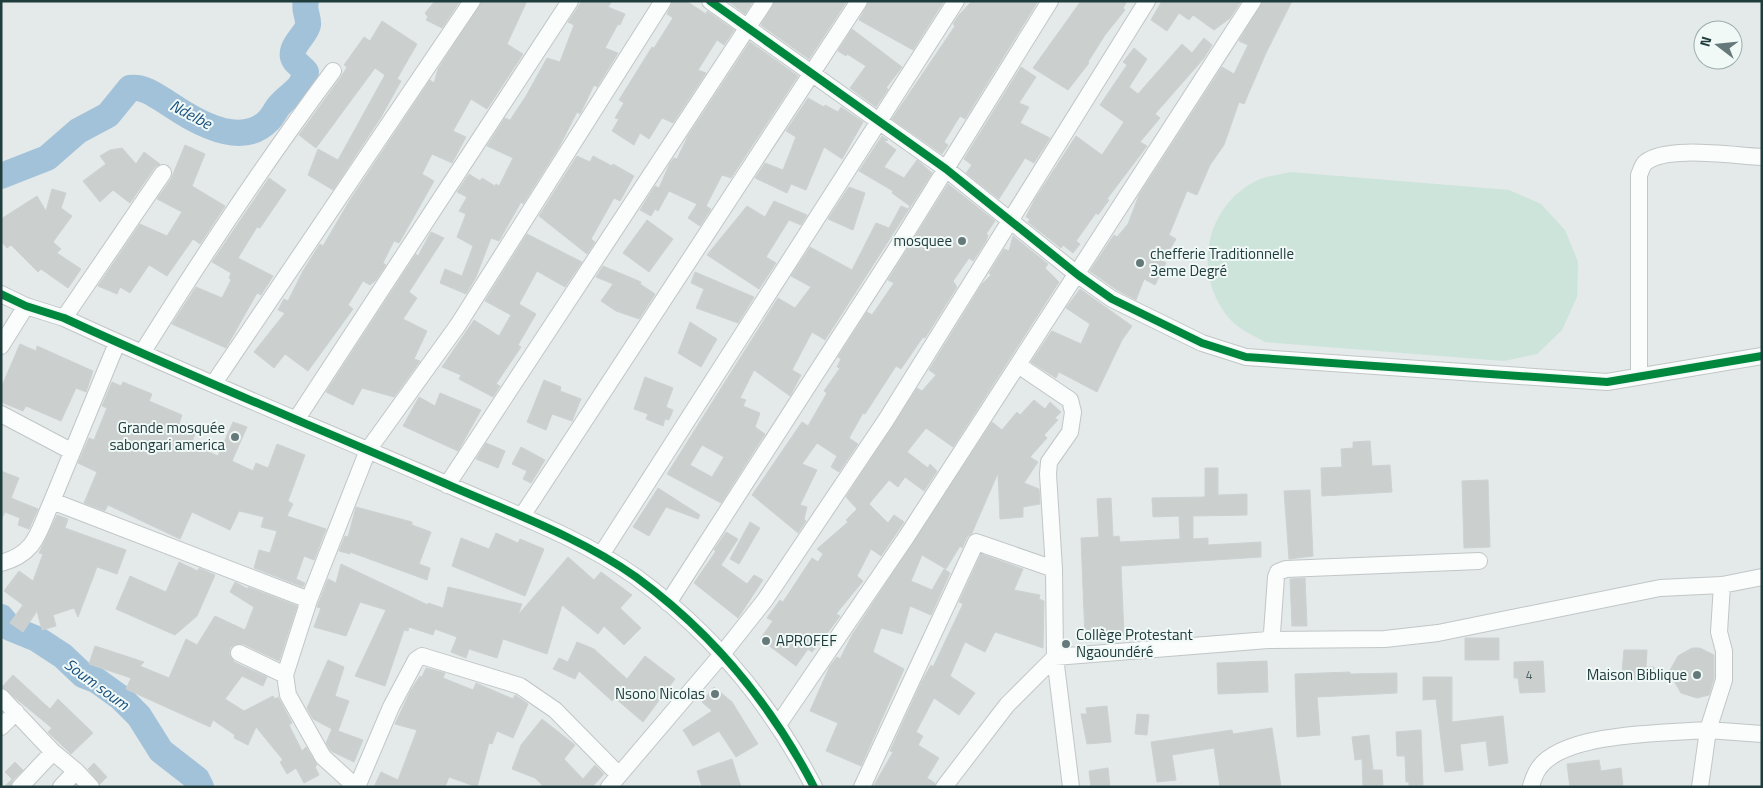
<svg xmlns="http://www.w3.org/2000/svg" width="1763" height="788" viewBox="0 0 1763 788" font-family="'Titillium Web',sans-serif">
  <rect width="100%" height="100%" fill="#e4e9e9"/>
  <path fill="#cce4da" d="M1290,172L1509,190L1541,204L1565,230L1578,262L1577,297L1562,330L1537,354L1504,361L1265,342C1255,336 1243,331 1235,324C1191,282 1202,208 1256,181C1265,176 1279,175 1290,172Z"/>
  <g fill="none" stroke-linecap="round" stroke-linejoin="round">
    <path stroke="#a2c2da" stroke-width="26" d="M1,176L47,158L78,131L108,115L130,88C145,86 158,97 171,105C196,122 242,149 269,120C273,116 275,111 278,107C290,92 301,92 306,72C303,68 298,65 295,61C286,48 306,36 308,25C309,16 303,11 306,1
      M1,617L10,628L37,639L63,656L83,675L96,680L121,698L139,716L161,751L197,779L201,787"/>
  </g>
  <path fill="#cbd0cf" stroke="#ccd2d2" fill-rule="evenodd" d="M435,1H460L442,28L426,20L428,17L425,13Z
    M482,1H527L507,44L523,54L487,109L471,99L453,131L466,137L452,163L432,154L422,174L434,181L399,243L394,241L383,263L386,265L376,280L370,285L363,281L348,305L353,309L308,371L285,354L274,368L254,352L285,313L278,310L284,299L288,301L303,271L320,244L323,246L350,200L430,80L434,83L438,69Z
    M582,1H612L608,7L625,14L620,25L618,24L605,48L618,53L597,87L594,85L580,114L577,112L559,147L523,204L521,202L499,241L491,238L476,277L466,294L440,283L445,269L462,276L473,246L457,237L466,214L459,211L467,197L457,192L469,174L480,181L482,178L495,186L496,184L499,186L513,158L487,146L505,118L510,120L526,96L547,58L560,62L574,25L568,22Z
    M673,1H686L706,14L707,11L734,30L724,45L717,40L698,70L706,73L673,123L662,118L649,139L640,133L634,145L612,131L619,119L615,118L624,103L619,100L652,47L654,48L673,18L667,14Z
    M728,1H753L745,14Z
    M775,1H847L809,59L761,25Z
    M869,1H944L913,50L859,20Z
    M972,1H1038L965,119L960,116L944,142L948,145L942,154L892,119L955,26L953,24L959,15Z
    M1081,1H1127L1123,8L1125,10L1105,35L1088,62L1089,63L1068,90L1033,68Z
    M1162,1H1241L1230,18L1214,30L1193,15L1189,20L1179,13L1167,31L1151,20Z
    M1263,1H1292L1266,53L1244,104L1239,102L1224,145L1210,165L1197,195L1187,191L1169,235L1176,239L1163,261L1166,263L1155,285L1144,279L1136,300L1117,290L1090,271L1114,235L1117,237L1128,224L1139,195L1222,67L1234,74L1248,45L1239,41Z
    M382,21L417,44L397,79L401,81L381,117L333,190L308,175L318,149L338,160L385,75L375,68L316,148L299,135L341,77L347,67L344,65L364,37L370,41Z
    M852,29L902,67L886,88L888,89L876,107L850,88L866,66L847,54L846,56L838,51Z
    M1204,38L1212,45L1204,58L1155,114L1160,118L1140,142L1147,146L1107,199L1109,200L1098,215L1096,213L1076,241L1080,244L1073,253L1063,245L1061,248L1028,222L1030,219L1026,217L1035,199L1076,136L1102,155L1124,122L1100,105L1127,65L1123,62L1134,48L1147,59L1129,87L1138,94L1182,44L1192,53Z
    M750,42L798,76L731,178L722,175L706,206L711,209L700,226L688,218L697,204L669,191L658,211L655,209L651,216L640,210L655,186L659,188L670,163L674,158L677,159L688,136Z
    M1021,67L1036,77L1019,103L1029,107L1020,123L1050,138L1034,163L1025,158L999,199L966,173L972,165L964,159Z
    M808,98L824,107L825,105L838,112L841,107L863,122L842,159L824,147L806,190L791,184L787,193L755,178L765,163L783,170L796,137L786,131Z
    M882,136L888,140L884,141L896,150L884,167L904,178L917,160L932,173L825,340L812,332L792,370L801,375L790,396L754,370L740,398L746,400L743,406L760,413L755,427L765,434L721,503L667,474L778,298L795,308L811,287L791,276L810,247L852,270L876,223L889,228L901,206L908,209L910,206L892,193L893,191L859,171ZM702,445L724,457L712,477L690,465Z
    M185,145L205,154L192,186L225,206L200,244L193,239L167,276L149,265L130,293L120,287L117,294L98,286L140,224L167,236L182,212L157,199L171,179Z
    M122,148L136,164L144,152L160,164L155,167L130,203L113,190L100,202L83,181L106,164L100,156L110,150Z
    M577,156L590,162L593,156L612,166L613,164L634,176L620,201L614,198L591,239L595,242L587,254L539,216Z
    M269,178L286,190L260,228L257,227L238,258L273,276L261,295L257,293L226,348L172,324L196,287L222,298L231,280L229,278L231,273L212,262Z
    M948,184L995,221L986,234L988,235L986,241L973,261L969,258L953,281L957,287L925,338L923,337L901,369L896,366L865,414L863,413L849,438L858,444L839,472L831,467L837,456L817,443L802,464L817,470L800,505L807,507L804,519L806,521L798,533L752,495L802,422L808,426L827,393L824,391L840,368L837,367L841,359L838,357L867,312L872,315L894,283L888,280Z
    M849,187L865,193L853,230L828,219Z
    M52,189L66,193L61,208L72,216L53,242L61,249L57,253L81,269L68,288L41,269L38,272L11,245L7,248L1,241V219L37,196L46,211Z
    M774,201L807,215L801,225L789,220L766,257L776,263L759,289L707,255L747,206L765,217Z
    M647,220L673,239L649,272L623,253Z
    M431,232L444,238L409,292L417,298L403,319L427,331L414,359L420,361L394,397L362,388L353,405L326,392L416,254L418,256Z
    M527,234L582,262L565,287L537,271L519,304L536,314L518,345L521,347L496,384L500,386L493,397L459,379L461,375L442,367L474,320L499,336L511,315L485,301Z
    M1013,236L1048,264L1045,268L1059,282L953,447L926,428L907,452L928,468L930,464L937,471L924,491L905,477L898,487L889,480L869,504L888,523L894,515L904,522L881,556L871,549L857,576L863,581L836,614L840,616L823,639L812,652L808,649L796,666L760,639L773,621L767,618L780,600L783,602L812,558L818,562L823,554L817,549L848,522L846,520L857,509L846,497L917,388L922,391L936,375L929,370L982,284L991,275L989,273L1004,249L1009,251Z
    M603,266L641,282L640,284L655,294L639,319L616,311L601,301L613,284L596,277Z
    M695,272L754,297L738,323L696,308L704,289L691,283Z
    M1080,289L1132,326L1122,340L1097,392L1059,372L1056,378L1031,362L1052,331L1081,344L1090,324L1066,308Z
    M690,322L717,339L701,367L678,353Z
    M20,344L36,351L37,346L93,371L86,392L76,388L61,421L26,406L23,411L1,402V388Z
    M645,377L673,388L666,407L673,410L669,420L665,419L663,426L646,419L648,414L634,409Z
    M544,380L561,387L560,391L581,399L572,421L552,414L546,430L527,422Z
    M112,382L121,386L123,382L152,394L149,401L182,415L179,424L196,431L191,444L218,456L233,422L247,427L232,461L253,471L256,463L268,468L277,444L305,455L288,501L293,504L287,516L326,529L314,560L304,556L296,579L305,583L303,587L254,568L259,550L270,553L277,531L261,527L264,517L239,511L230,530L192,512L180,539L108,505L105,511L84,503L97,472L78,463L89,438L94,440L107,408L102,406Z
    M440,393L481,410L458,451L403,426L419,397L435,406Z
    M1034,400L1045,409L1050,402L1061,412L1055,418L1058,420L1044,435L1047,438L1030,457L1038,462L1024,483L1039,489L1040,504L1023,507V517L1000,519L998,473L972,533L967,537L962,548L960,546L946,569L922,555L911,581L932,590L944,569L950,573L931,615L910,606L902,634L881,628L873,652L904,669L861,766L826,751L838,723L810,711L830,666L837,657L840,659L852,635L992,422L1002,430L1017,412L1020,415Z
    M1370,441L1372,466L1390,465L1392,492L1322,496L1321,468L1342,467L1341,449L1353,448V442Z
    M486,443L505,451L498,468L476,459Z
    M521,447L545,460L531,483L523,479L527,471L512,464Z
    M1205,468H1218V495L1247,494V515L1193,516V539L1208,538V545L1261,542V557L1121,566L1124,635L1085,637L1081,538L1099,537L1097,499L1111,498L1113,537L1119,536L1120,542L1180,539L1179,516L1153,517L1152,498L1205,497Z
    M1,471L19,478L11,498L38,509L29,529L18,525L20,518L5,512L1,520Z
    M1488,480L1490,547L1464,548L1462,481Z
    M658,488L700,515L698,519L666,507L649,536L633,527Z
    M1310,490L1313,556L1289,559L1284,491Z
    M356,507L412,522V525L431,532L419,564L430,568L427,580L350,552V554L339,551L345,536L348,537Z
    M57,515L68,519L65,528L126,550L117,574L97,567L78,617L74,608L53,615L56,626L42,630L37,611L23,632L10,623L23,605L4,591L19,571L33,581L43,554L39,553Z
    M750,522L760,528L739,564L730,559Z
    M726,532L738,539L721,565L747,584L754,575L763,580L738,618L694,583L716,551L714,550Z
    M496,533L518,543L520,539L544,549L525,596L452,566L461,538L489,549Z
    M981,554L1023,569L1014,590L1040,595L1039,599L1044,601L1043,648L995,632L985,652L965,642L950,676L975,693L959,715L934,698L916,732L923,736L918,745L939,758L927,778L935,783L934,787H873L893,752L890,751L921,683L931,665L933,667L963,604L959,602Z
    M568,557L594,580L601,572L632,595L620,608L641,628L624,645L604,626L598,634L562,605L547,654L503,639L497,658L469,649L466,658L451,652L457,637L435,629L433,635L409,627L408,631L404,630L385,686L355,676L386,610L360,602L346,636L314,627L321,608L317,607L328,579L336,583L341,564L428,605V603L443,608L448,587L522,604L518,615Z
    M179,562L198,571L199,568L215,575L197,616L175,635L116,609L130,576L166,592Z
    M1305,578L1307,626H1292L1290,579Z
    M235,582L248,589V587L297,606L279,661L243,644L234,645L230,648L229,654L234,662L267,677L263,686L242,676L225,699L244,711L273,696L275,699L278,697L292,723L289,725L302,751L306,747L317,765L315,767L319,775L304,783L296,768L287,774L280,762L283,760L256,727L248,745L234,738L235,735L213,720L210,727L126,689L131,678L89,664L95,646L144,662L140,666L169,678L186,639L197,645L215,616L245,630L254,607L230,592Z
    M1465,638H1499V660H1465Z
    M577,642L594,649L627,679L645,656L675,679L643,722L615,698L612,701L579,671L575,679L553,669L559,658L568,662Z
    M1692,648H1700L1714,655V678L1709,695L1697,698L1681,693L1669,672L1678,656Z
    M1624,650H1647L1646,667H1654V680L1627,679L1628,671H1622Z
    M328,660L344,667L335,696L349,701L338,731L363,740L354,762L331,751L326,743L332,729L313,719L307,708Z
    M1267,661L1268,692L1218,694L1217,663Z
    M1543,661L1545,692L1520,693L1518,678H1514V662Z
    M426,668L445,673L443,678L473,690L476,683L513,699L515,695L528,704L513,738L497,731L492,744L489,743L477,787L449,777L445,787H374L381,772L398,780L417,730L395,724L411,690L420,676L422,677Z
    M1350,672V674L1397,673V693L1317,697L1320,735L1297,737L1295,674Z
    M13,675L50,709L58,699L93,733L71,754L48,732L52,728L2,687Z
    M1423,677H1452V722L1503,716L1508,763L1489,766L1486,741L1460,744L1463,770L1445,772L1436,699L1423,700Z
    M714,687L732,702L758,744L736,757L719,731L693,746L683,730L712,711L702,702Z
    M1107,706L1111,742L1087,744L1081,714H1087L1086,708Z
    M1137,714L1149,715L1147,735L1135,734Z
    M542,719L575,745L564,759L583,779L595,765L604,774L592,787H544L535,778L512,769L521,745Z
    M1272,728L1281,787H1220L1214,748L1172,755L1176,780L1157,782L1151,742L1232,730L1233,734Z
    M1421,730L1423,787H1409V782H1406L1405,756H1397L1396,732Z
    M1369,735L1373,770H1382L1383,787H1363L1362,759L1355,760L1352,737Z
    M732,759L741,787H702L697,771Z
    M1599,760L1601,771L1621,768L1623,787H1570L1567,764Z
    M15,762L23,770L13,780L10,787H4L12,779L5,772Z
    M94,763L107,777L100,784L88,769Z
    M1108,768L1110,787H1091L1089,771Z"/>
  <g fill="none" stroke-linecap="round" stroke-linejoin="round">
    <g stroke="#c1c6c6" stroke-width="18">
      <path id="minor" d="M710,1L946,169L1078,275L1112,299L1202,343L1246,357L1607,382L1762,356
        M1,294L26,306L64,318C189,376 318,428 444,483C509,512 578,536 636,577C711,632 771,704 814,787
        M64,318L163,173
        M117,343L52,501L309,600
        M1,346L26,306
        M142,353C202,257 265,162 333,71
        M1639,376V175C1641,171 1642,165 1646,162C1667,145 1734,156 1762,157
        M214,383L472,1
        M1,414L71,451
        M296,420L570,1
        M447,485L765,1
        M522,516L859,1
        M601,555L956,1
        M1,563C37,553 38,532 52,501
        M668,603L893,254L1050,1
        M1268,640L1385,639L1438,633L1660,588L1722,585L1762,577
        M239,653L285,675L288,695L323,757L356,787
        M285,675L309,600L368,450L458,325L663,1
        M1,697L53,752L76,771L91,787
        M778,725L907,536L1253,1
        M1,727L16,712
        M1531,786C1533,780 1535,773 1539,768C1564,732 1668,733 1708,730L1724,680V651L1719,632L1722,585
        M20,787L53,752
        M61,787L76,771
        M357,787L391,707L416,660L422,656L520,686L555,710L619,775
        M609,787L723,653L765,600L886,420L1147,1
        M862,787L976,542L1054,569
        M944,787L1007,705L1055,657L1054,569L1048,474L1049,462L1070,432L1073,412L1070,400L1018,365
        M1071,787L1055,657L1268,640L1272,633L1276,577L1278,572L1286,569L1479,561
        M1700,787L1708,730L1762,734"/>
    </g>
    <use href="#minor" stroke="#fbfcfc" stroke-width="16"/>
    <g stroke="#f1f9f7" stroke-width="11">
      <path id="cycleway" d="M710,1L946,169L1078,275L1112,299L1202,343L1246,357L1607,382L1762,356
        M1,294L26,306L64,318C189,376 318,428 444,483C509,512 578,536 636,577C711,632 771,704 814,787"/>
    </g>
    <use href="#cycleway" stroke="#00873e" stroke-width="8"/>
  </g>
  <g fill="#65797a" stroke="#f1f9f7" stroke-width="2">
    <circle cx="962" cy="241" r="5"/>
    <circle cx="1140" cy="263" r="5"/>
    <circle cx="235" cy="437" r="5"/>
    <circle cx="766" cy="641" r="5"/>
    <circle cx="1066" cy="644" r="5"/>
    <circle cx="1697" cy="675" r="5"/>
    <circle cx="715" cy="694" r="5"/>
  </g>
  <g text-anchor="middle" stroke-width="4" stroke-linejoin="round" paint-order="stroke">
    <g font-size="12" fill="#4c6263">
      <text x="1529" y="679">4</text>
    </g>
    <g font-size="15" fill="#203d3e" stroke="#f1f9f7" text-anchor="end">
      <text x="952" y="246">mosquee</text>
      <text x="1150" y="259" text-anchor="start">chefferie Traditionnelle<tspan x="1150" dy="17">3eme Degré</tspan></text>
      <text x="225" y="433">Grande mosquée<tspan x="225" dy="17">sabongari america</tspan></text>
      <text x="1076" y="640" text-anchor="start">Collège Protestant<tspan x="1076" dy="17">Ngaoundéré</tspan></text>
      <text x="776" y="646" text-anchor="start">APROFEF</text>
      <text x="1687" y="680">Maison Biblique</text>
      <text x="705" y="699">Nsono Nicolas</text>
    </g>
    <g font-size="16" font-style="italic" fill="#174f7d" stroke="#f1f9f7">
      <text transform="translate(191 114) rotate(28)" y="6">Ndelbe</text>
      <text transform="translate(97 684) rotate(36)" y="6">Soum soum</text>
    </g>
  </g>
  <rect width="1763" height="788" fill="none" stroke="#203d3e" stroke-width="5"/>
  <g transform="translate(1718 45) rotate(286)"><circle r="24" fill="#f1f9f7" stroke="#9daead"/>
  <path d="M0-4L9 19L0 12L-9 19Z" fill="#65797a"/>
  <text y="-8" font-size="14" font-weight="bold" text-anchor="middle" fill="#203d3e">N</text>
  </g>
</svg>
